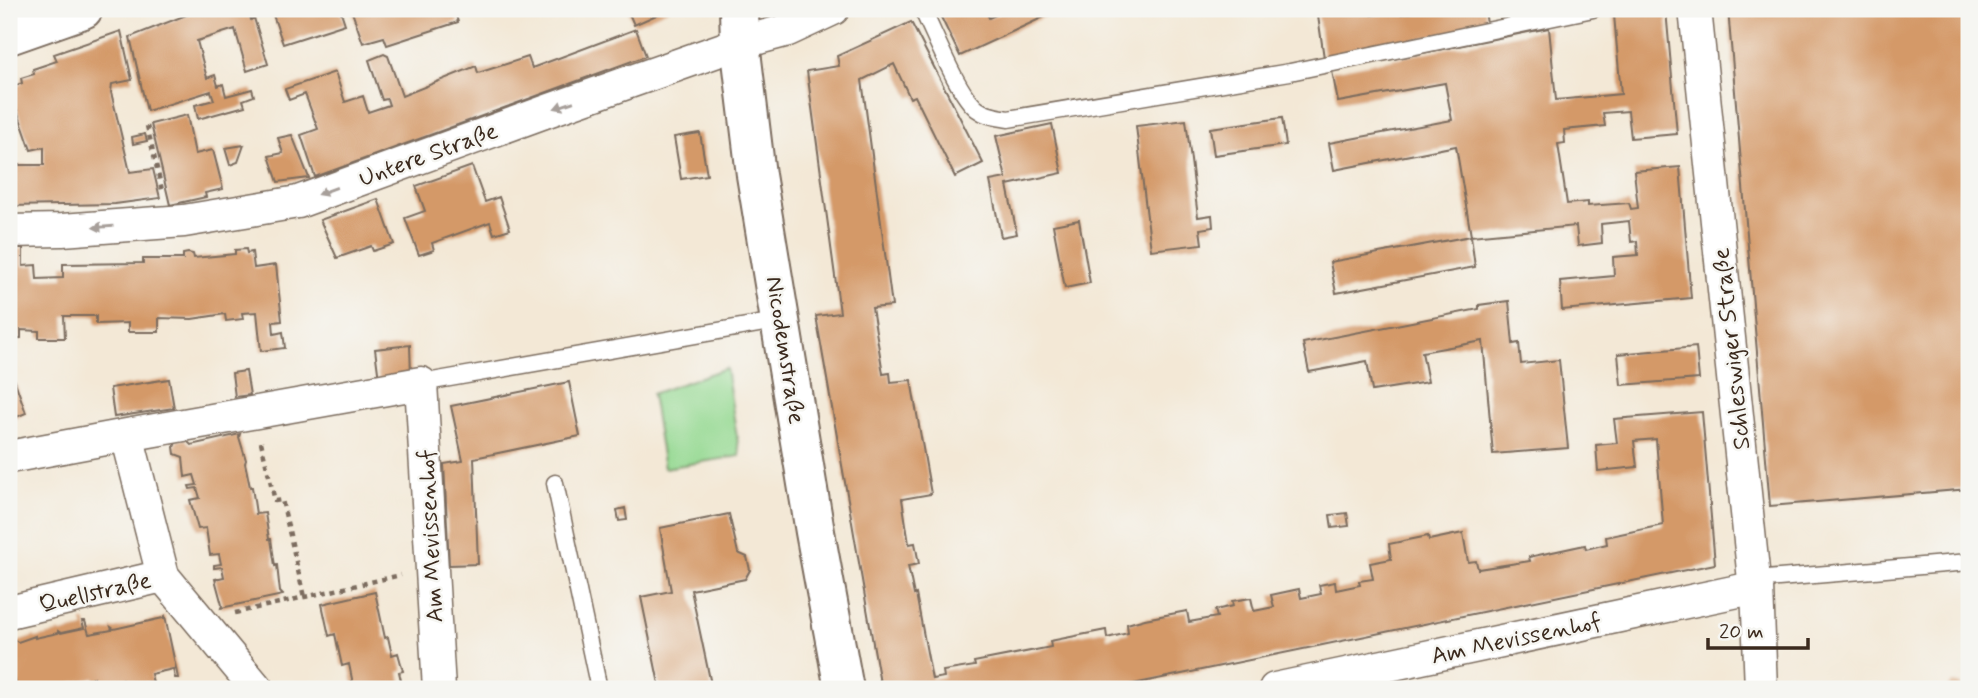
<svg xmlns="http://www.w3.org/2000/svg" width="1978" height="698" viewBox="0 0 1978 698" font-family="Mynerve,sans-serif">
  <rect width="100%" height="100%" fill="#f6f6f2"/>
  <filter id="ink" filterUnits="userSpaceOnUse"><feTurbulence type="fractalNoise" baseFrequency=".0143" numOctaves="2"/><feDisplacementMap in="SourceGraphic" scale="14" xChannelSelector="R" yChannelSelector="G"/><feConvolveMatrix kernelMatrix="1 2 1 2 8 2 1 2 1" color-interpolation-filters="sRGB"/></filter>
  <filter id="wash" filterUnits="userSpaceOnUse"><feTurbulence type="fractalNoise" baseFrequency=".00686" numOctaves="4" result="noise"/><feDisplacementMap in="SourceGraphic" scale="28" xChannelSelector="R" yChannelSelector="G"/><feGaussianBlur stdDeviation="1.57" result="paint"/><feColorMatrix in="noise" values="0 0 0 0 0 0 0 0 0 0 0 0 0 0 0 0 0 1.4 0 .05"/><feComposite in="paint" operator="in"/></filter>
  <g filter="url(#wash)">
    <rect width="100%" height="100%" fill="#f3e8d6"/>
    <path fill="#95d992" stroke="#688258" stroke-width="2" d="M726,368L740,456L664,468L652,394Z"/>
    <g id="blocks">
      <path fill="#d49968" d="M196,9H248L251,20L254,18L268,64L247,71L235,29L197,41L207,78L215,75L218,86L223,84L226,96L252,89L254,96L243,100L245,106L198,119L195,105L214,100L211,91L147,111L130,37L189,14L188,11Z
        M271,9H340L345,24L283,44Z
        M351,9H454L458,22L387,45L384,37L363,43Z
        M627,9H670L634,25Z
        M937,9H985L989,18L1009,9H1061L960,56Z
        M1317,9H1372V15L1402,10V14L1430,9H1485L1487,25L1324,58Z
        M1728,9H1969V489L1770,506Z
        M1666,10L1677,134L1631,138L1628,111L1603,113L1605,126L1564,130L1565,143L1558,144L1567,204L1588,202V206L1629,203L1631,209L1638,208L1634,171L1680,167L1691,298L1562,310L1560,281L1614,276L1613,257L1638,255L1637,241L1631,242L1629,221L1601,224L1602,243L1578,246L1576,226L1471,236L1456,146L1334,170L1329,143L1452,120L1445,83L1338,102L1332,71L1549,28L1556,100L1621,94L1614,15Z
        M911,22L983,163L955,177L915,96L910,98L894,64L862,80L892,306L872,308L881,361L883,374L890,373L891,382L911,380L931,494L902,499L909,544L915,543L919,564L908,566L914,595L916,594L932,679L944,677L943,671L975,666L974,662L1051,647L1050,641L1106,630L1107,638L1128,633L1127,624L1145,619L1187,611L1189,622L1217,617L1215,610L1233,606L1232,601L1251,598L1254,611L1274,607L1271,595L1299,589L1301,598L1321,594L1319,585L1335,582L1336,590L1360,585L1359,581L1373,579L1370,563L1391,559L1389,544L1428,536L1429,540L1463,533L1468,562L1476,561L1478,569L1530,561L1529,557L1585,545L1586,549L1607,544L1606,537L1663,525L1656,439L1634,441L1637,467L1598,471L1596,445L1617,443L1614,419L1702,412L1715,564L1109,689H881L816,316L840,313L807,71L839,66L837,56Z
        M636,29L646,56L315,177L301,135L318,129L305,94L289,100L285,89L335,72L345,102L363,96L368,112L389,105L387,99L382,100L369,60L384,54L388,56L402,96L476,66L478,73L528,57L532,68Z
        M121,31L132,80L112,84L111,92L130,172L153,169L160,198L115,204L9,206V165H44V147L31,150L17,110H9V88L22,83L21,78L34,74L33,69L57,61L54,54Z
        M187,115L195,154L213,150L223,189L205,193L206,197L170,205L151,124Z
        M1282,118L1286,145L1214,155L1210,128Z
        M1186,120L1198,217L1212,215L1213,227L1200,229L1202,244L1151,250L1136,126Z
        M1052,124L1062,173L1007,185L1017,234L1001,237L990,181L1006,178L996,136Z
        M700,133L707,175L681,179L674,137Z
        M145,134L147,141L133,144L132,137Z
        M292,135L309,178L278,182L269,156L283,153L278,138Z
        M244,145L238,162L230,165L225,148Z
        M472,166L485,202L499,197L510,229L494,234L490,222L432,243L434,250L419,255L405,218L425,211L416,186Z
        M378,199L394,244L373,251L371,246L337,258L320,220Z
        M1079,220L1090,283L1065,288L1053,225Z
        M1471,236L1475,267L1336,293L1330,262Z
        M9,248H23V266L36,265L37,279L63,278V264L143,263V259H183V254L188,253L193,254L194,258L235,254V250L246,249L247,253L252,252L254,268L276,265L282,321L273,322L274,334L283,332L285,348L261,351L257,312L242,313L243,319L226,321L225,314L192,319L159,318V332H128V323L96,324V316H64L65,338H39V331L21,330V338L9,339Z
        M1509,301L1513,344L1519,343L1521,364L1559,360L1568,448L1493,454L1483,341L1422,352L1428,382L1372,391L1367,361L1309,372L1303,343L1479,309V305Z
        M410,345L411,376L379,380L375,349Z
        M1696,347L1699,379L1621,385L1618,354Z
        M246,371L250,395L235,397L232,373Z
        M13,376L26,413L9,420V378Z
        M169,379L174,408L114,417L110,388Z
        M569,382L580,436L474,458L478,564L449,565L444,464L463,461L451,406Z
        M240,434L239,437L246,460L245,463L250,487H252L256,514L265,513L269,539H271L275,566L277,565L280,592L283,595L221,608L222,605L215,579L224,577L222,567L214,568V565L221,564L219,554L210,555L206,528L198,529L190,500L200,498L197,488L190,489L189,486L197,485L194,475L185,477L183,457L175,454L174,447L177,440L185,439L191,445Z
        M625,508L627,520L619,521L617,510Z
        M1347,513L1349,526L1332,528L1330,515Z
        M729,514L738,553L747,557L750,570L745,579L691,590L712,689H660L641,597L671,591L660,528Z
        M375,592L385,638L388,637L392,655L398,653L403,671L399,672L403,689H354L349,664L342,666L335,634L329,636L322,604Z
        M165,616L178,678H175L173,669L151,674L153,683L149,682L126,687L127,689H124L122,680L99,685L100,689H98L94,678L72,683L73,689H17L9,654V637L18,642L35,636V638L58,633V631L61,633L84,628L82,621H85L89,634L112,630L111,627L114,629L163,618Z
        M1952,683L1959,684L1965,689H1945Z"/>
    </g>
  </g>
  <g filter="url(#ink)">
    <use href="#blocks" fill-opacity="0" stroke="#7b6c5e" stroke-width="2"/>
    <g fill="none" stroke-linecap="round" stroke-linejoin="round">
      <g stroke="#7b6c5e" stroke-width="19">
        <path id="service" d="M922,9C935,34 957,93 977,109C986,116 997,117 1008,119L1290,72L1593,9
          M421,383L781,320
          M555,483L599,689
          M1754,580L1969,562"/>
      </g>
      <g stroke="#7b6c5e" stroke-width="35">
        <path id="minor" d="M1695,9L1754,580L1757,587L1761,689
          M9,231L62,230L184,221L298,202L550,110L740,43L788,30L833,9
          M127,435L421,383L439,689
          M9,457L127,435L163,576L9,612
          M163,576L257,689
          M1275,689L1757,587"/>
      </g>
      <g stroke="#7b6c5e" stroke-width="42">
        <path id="secondary" d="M739,9L740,43L756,175L815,532L844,689
          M9,35L83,9"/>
      </g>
      <path stroke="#7b6c5e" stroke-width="4.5" stroke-dasharray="5 5" stroke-linecap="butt" d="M147,126L162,190
        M261,442L275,501L282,500L304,597
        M235,613L401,575"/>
      <use href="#service" stroke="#fff" stroke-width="16"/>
      <use href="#minor" stroke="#fff" stroke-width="32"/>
      <use href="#secondary" stroke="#fff" stroke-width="38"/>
    </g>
    <defs><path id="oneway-solid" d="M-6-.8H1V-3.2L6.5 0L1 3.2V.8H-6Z" transform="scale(1.75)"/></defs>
    <g fill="#a79f9a">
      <use href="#oneway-solid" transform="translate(564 105) rotate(161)"/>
      <use href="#oneway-solid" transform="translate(327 191) rotate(160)"/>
      <use href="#oneway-solid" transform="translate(103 227) rotate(176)"/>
    </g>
  </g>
  <g text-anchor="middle" stroke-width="5" stroke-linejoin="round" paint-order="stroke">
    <g font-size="24" fill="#3b2a1e" stroke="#f6f6f2">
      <text transform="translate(428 154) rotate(-20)" y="8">Untere Straße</text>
      <text transform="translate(1731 349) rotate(-96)" y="8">Schleswiger Straße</text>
      <text transform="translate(786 350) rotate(81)" y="8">Nicodemstraße</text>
      <text transform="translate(430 536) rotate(-93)" y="8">Am Mevissenhof</text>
      <text transform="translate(95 592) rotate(-13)" y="8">Quellstraße</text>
      <text transform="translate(1516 638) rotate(-12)" y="8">Am Mevissenhof</text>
    </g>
  </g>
  <rect width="1978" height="698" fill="none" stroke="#f6f6f2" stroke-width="35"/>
  <path d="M1708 638v10h100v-10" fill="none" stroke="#3b2a1e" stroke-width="3.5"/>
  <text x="1719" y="638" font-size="21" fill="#3b2a1e" stroke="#f6f6f2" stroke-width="5" paint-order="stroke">20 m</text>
</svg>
